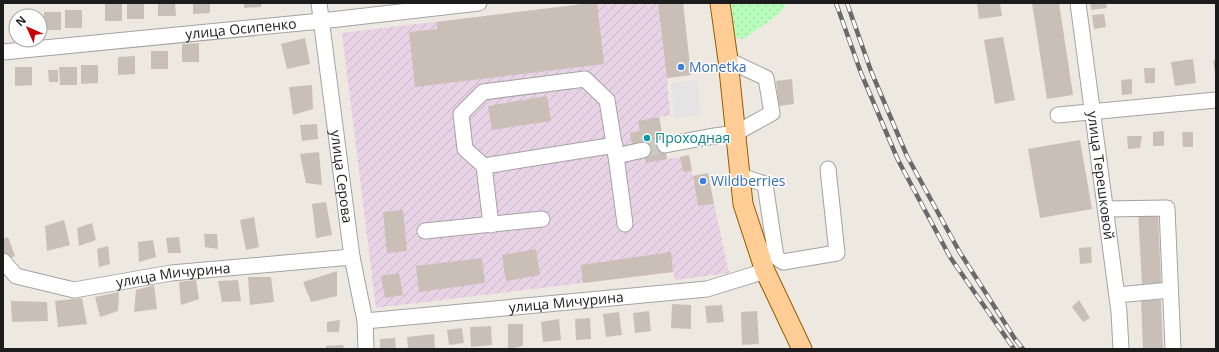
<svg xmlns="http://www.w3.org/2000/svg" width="1219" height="352" viewBox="0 0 1219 352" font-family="'Open Sans',sans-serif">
  <defs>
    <pattern id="industrial-furrows" width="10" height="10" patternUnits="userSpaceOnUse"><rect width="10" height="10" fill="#e8d2e5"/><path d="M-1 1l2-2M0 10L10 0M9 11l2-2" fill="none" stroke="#c6b4c4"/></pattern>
    <pattern id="park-dots" width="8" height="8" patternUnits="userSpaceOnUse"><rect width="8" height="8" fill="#b8fdbb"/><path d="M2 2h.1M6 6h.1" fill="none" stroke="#9ed8a0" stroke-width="1.8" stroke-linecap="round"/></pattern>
  </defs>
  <rect width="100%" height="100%" fill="#eee9e0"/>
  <path fill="url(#industrial-furrows)" d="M592,3H683L691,75L667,78L670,115L659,117L667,159L680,157L683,172L692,171L698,206L714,204L729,273L675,280L673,272L376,308L342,33Z"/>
  <path fill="url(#park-dots)" d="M728,3H787L780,13L744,39L732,37Z"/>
  <path fill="#e4e4e4" d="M697,80L701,115L674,118L671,83Z"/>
  <path fill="#cabfb6" d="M105,3H122V21H105Z
    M127,3H144V19H127Z
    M158,3H175L176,16H158Z
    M193,3H210V13L193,14Z
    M244,3H261V7L244,8Z
    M592,3H597L604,64L415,87L409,32L437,29V22Z
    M658,3H683L691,75L667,78Z
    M977,3H1000L1002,16L979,19Z
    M1032,3H1059L1073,95L1047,99Z
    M1090,3H1106L1107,8L1091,10Z
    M65,10H82V28H65Z
    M44,12H61V30H44Z
    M1104,14L1106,27L1094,29L1092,15Z
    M1003,37L1015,100L995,104L984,40Z
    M305,38L310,64L287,69L281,44Z
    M199,43V62H182V44Z
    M151,51H168V69H151Z
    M135,56V74L118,75V57Z
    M1193,59L1196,83L1175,86L1171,62Z
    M1213,60L1216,61V73H1215Z
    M81,65H98V83L81,84Z
    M15,67H32V85L15,86Z
    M59,67H77V85H60Z
    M1144,68H1155V83H1145Z
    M48,70H58V82H49Z
    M792,79L794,104L779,106L776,81Z
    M1132,79V94L1122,95L1121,80Z
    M312,85L313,109L293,115L289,87Z
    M547,96L551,121L492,130L488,106Z
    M659,117L667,159L646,163L642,143L632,144L630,133L640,131L638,121Z
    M317,124L318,139L302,141L300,125Z
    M1164,131V146H1153V132Z
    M1182,132H1193V147H1183Z
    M1127,136H1142L1140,148L1128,149Z
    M1080,140L1092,209L1040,218L1028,149Z
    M319,152L322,185L306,183L300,154Z
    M689,155L692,171L683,172L680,157Z
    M708,173L714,204L698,206L693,176Z
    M326,202L332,235L316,238L312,204Z
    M403,210L407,251L387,253L383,212Z
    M1158,211L1161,283L1142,284L1138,212Z
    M254,217L259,247L246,250L240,220Z
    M64,220L70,245L47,251L45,226Z
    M92,223L96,240L79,246L77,228Z
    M204,234H217L218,249L205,247Z
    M8,237L15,256L4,261L3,239Z
    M179,237L181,253H168L166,238Z
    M153,240L156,257L139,262L138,242Z
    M108,246L110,264L99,267L97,249Z
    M1091,247L1092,263L1080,264L1079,248Z
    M536,249L540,275L506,281L502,255Z
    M671,252L673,272L583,283L581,265Z
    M482,258L485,283L419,292L416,266Z
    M337,271V296L311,302L303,282Z
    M399,273L403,295L385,298L381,276Z
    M248,277H271L274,302L250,305Z
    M196,280L199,299L181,305L179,282Z
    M238,280L241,301L222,302L218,281Z
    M154,285L157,309L134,312L136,290Z
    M119,292L118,311L100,317L95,297Z
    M82,298L87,324L58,327L55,301Z
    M1079,300L1090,318L1083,322L1072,307Z
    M1141,300H1161L1163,349H1143Z
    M11,301L47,302L48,321L12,322Z
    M672,304L691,305V329L671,328Z
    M722,305L724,322L707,323L705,306Z
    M649,311L651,331L635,333L633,313Z
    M757,311L759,344L742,345L741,312Z
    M619,312L622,335L606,337L603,314Z
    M590,318L591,339L576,340L575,319Z
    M559,319L561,340L543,342L541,322Z
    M340,320L339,332H327V322Z
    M508,324H523V346L508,349Z
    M491,326L492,345L471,347L470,327Z
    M462,328L464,343L449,345L447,330Z
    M434,334L435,349H408L407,337Z
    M395,338L396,349H380V339Z
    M343,345L344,349H326V346Z"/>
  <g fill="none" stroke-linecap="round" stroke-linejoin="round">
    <path stroke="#cecac3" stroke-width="15" stroke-dasharray="15 8" stroke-linecap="butt" d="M643,150L665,145"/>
    <g stroke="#a3a3a3" stroke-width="17">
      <g id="minor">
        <path id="s1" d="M319,3L352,257L365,321L366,349"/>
        <path id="s2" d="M1078,3L1119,312L1121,349"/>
        <path id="s3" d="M3,52L321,21L479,3"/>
        <path d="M1058,115L1216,100"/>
        <path d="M665,145L708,137L736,133L772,113L766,78L728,60"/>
        <path d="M616,156L643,150"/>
        <path d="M484,166L615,145"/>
        <path d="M740,176L765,184L776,257L783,262L837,253L828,169"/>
        <path d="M1106,209L1167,208L1173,349"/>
        <path d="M491,225L484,166L465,149L461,114L483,92L585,79L607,100L616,156L625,224"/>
        <path d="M425,231L542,219"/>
        <path id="s4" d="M3,261L16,276L74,290L171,273L352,257"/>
        <path d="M1117,295L1170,290"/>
        <path id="s5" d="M365,321L707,289L765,271"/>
      </g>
    </g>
    <g stroke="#945d00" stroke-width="21">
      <path id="major" d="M720,3L728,60L743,204L765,271L802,349"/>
    </g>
    <use href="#minor" stroke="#fff" stroke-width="15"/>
    <use href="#major" stroke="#ffcd95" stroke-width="19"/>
    <g stroke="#6a6a6a" stroke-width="4.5">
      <path id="rail" d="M836,3L861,73L898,160L950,257L1014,349
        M847,3L871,71L907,156L959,251L1015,339L1023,349"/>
    </g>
    <use href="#rail" stroke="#fff" stroke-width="3" stroke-dasharray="9" stroke-linecap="butt"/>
  </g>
  <g fill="#3f7fe0" stroke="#fff" stroke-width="1.5">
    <circle cx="681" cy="67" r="4"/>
    <circle cx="703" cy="181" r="4"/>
  </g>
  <circle fill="#0f9aa8" stroke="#fff" stroke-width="1.5" cx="647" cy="138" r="4"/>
  <g text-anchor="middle" stroke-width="3" stroke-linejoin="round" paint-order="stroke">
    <g font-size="14" fill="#1c1c1c" stroke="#fff">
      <text dy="5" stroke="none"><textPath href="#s3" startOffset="239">улица Осипенко</textPath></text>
      <text dy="5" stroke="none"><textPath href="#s1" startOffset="175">улица Серова</textPath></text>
      <text dy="5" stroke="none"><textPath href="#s2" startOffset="174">улица Терешковой</textPath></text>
      <text dy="5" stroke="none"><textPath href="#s4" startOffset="180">улица Мичурина</textPath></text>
      <text dy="5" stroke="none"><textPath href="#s5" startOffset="202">улица Мичурина</textPath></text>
    </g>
    <g font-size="14" fill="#366cbe" stroke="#fff" text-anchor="start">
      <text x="689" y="72">Monetka</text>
      <text x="711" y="186">Wildberries</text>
    </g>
    <g font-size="14" fill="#0d838f" stroke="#fff" text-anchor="start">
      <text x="655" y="143">Проходная</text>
    </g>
  </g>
  <rect width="1219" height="352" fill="none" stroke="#1c1c1c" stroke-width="8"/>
  <g transform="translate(28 28) rotate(315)"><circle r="19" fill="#ffffff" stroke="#a4a4a4"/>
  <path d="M0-3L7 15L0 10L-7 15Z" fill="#c80008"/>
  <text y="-6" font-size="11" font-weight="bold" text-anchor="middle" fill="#1c1c1c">N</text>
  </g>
</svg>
